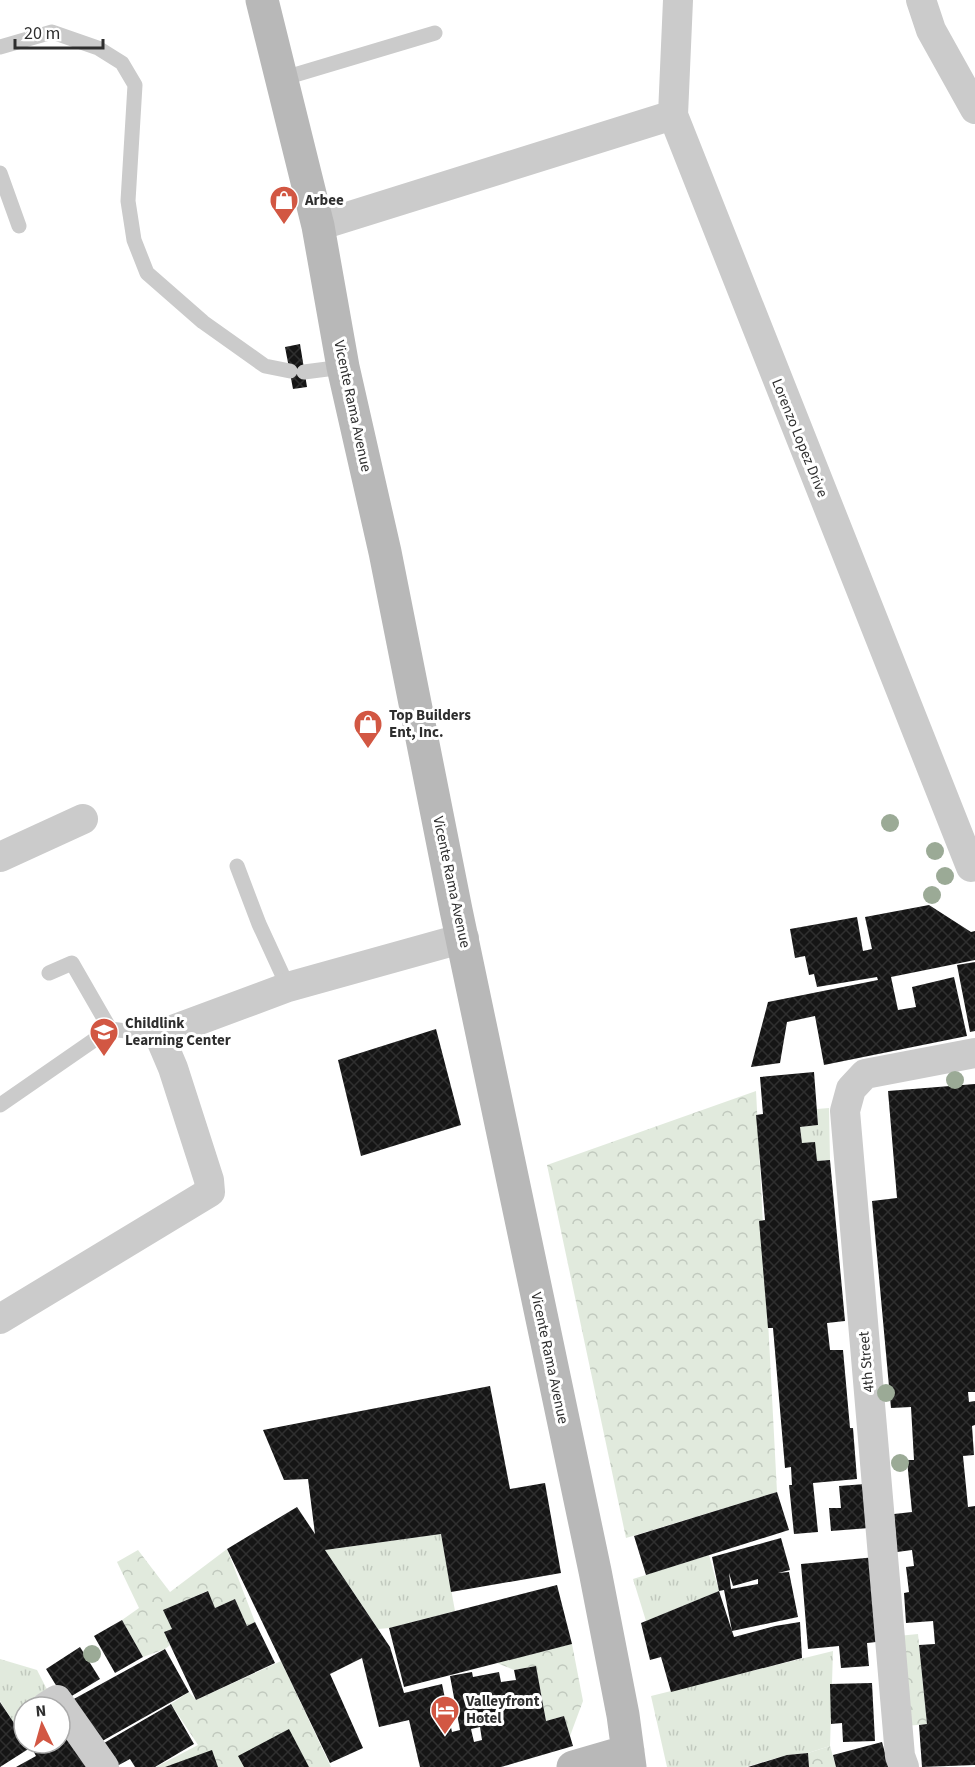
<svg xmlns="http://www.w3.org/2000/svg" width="975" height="1767" viewBox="0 0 975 1767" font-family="'Source Sans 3',sans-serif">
  <defs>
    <pattern id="grass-tufts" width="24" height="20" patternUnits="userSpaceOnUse" patternTransform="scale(1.5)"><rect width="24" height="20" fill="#e1eadd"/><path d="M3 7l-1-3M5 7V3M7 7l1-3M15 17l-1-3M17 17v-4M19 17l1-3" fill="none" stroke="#c1c9be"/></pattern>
    <pattern id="forest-crowns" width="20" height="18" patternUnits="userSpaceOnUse" patternTransform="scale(1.5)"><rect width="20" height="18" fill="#e1eadd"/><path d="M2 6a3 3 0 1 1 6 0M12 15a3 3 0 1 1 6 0" fill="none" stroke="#c1c9be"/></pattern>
    <pattern id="building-cross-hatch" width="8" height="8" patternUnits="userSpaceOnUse" patternTransform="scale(1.5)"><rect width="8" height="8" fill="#151515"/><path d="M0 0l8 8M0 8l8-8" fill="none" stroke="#2f2f2f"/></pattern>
  </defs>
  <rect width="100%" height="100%" fill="#fff"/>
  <path fill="url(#grass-tufts)" d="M829,1108L830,1160L817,1161L802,1143L800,1127L818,1125L817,1109Z
    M441,1534L455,1611L389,1628L378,1629L325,1550Z
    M709,1555L719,1591L646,1621L633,1579Z
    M833,1651L830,1746L808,1753L787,1755L746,1767H667L651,1696Z
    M0,1659L37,1670L56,1707H24L23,1737L0,1701Z"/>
  <path fill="url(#forest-crowns)" d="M756,1091L777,1492L626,1538L547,1165Z
    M227,1549L255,1622L247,1626L235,1599L215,1608L207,1591L164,1610L172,1629L165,1633L170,1645L165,1649L143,1657L122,1620L139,1608L117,1562L138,1550L170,1592Z
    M918,1634L927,1724L906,1726L898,1636Z
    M572,1644L583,1701L570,1736L564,1716L546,1721L536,1666L514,1670L497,1663Z
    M281,1661L331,1767H156L198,1745L171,1704L189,1692L196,1700Z
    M830,1746L836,1767H809L808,1753Z"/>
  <path fill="url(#building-cross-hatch)" fill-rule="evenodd" d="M300,344L307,387L293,389L285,347Z
    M929,905L971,932L975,931V960L891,977L898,1010L916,1007L912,987L954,977L967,1036L824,1065L815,1016L787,1022L780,1063L751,1067L768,1002L878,980L877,977L817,987L814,974L809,975L805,956L795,958L790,929L857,917L863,951L872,949L865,917Z
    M975,962V1031L970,1032L957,965Z
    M436,1029L461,1125L361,1156L338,1060Z
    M814,1072L818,1125L800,1127L802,1143L815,1142L817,1161L830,1160L845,1321L827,1323L830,1350H843L850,1428H853L857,1479L813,1483L818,1532L794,1534L789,1485H792L791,1467L785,1468L773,1328H768L759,1221L765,1220L756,1115L763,1114L760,1077Z
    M975,1084V1392H968L969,1402L975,1401V1425L972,1426L974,1455L963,1456L968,1507L975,1506V1765L922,1767L919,1725L927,1724L919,1645L935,1644L933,1621L906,1623L904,1593L909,1592L906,1567L914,1566L912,1550L897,1552L894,1514L912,1512L907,1460H914L911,1407L891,1408L872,1201L897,1198L888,1091Z
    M490,1386L510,1489L545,1483L561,1573L451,1592L441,1534L325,1550L390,1647L404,1693L442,1684L452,1732L460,1730L450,1676L472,1672L473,1677L499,1672L501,1682L516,1680L514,1670L536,1666L546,1721L564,1716L573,1746L501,1767H420L409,1720L379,1727L362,1658L330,1674L363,1748L330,1763L227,1549L297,1507L315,1534L308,1479L284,1480L263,1430ZM480,1727L482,1740L474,1742L471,1729Z
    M865,1484L869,1528L831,1531L829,1508H841L839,1486Z
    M777,1492L789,1530L646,1575L634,1536Z
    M781,1538L790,1570L778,1573L789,1572L798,1617L732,1631L734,1637L775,1626L800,1622L802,1658L671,1692L661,1657L650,1660L641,1623L719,1591L732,1631L724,1590L719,1591L712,1557ZM729,1573L733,1586L758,1579V1584L731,1589Z
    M876,1557V1642L867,1643L869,1666L841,1668L839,1646L808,1649L801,1564Z
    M557,1585L572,1644L404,1687L389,1628Z
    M208,1591L215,1608L235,1599L247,1626L255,1622L275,1663L196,1700L164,1632L172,1629L163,1610Z
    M122,1620L143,1657L115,1673L94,1636Z
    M80,1647L100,1679L65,1700L46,1669Z
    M165,1649L189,1692L97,1744L72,1700Z
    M872,1683L875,1741L843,1742L842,1723L831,1724L830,1684Z
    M0,1702L24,1738V1743H27L30,1748L0,1767Z
    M171,1704L194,1744L155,1767H135L130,1759L117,1766L104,1743Z
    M60,1715L93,1767H16L36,1756L29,1743H60Z
    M289,1729L309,1767H244L238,1756Z
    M882,1742L889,1767H836L833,1755Z
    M212,1750L218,1767H165Z
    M808,1753L809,1767H748L787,1755Z"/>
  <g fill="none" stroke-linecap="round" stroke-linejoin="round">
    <path stroke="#cbcbcb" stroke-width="15" d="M0,47L52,32L98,48L122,63L135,85L128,201L134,240L147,273L203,322L265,366L290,371
      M281,79L435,33
      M0,173L19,226
      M304,372L343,367
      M237,866L259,924L288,987
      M49,973L72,963L110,1029L159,1035
      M0,1105L110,1029"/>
    <path stroke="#cbcbcb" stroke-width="30" d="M678,0L673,115L971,867L975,866
      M921,0L931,30L975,109
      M318,226L673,115
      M0,857L83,819
      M0,1319L210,1192L209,1180L173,1068L159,1035L288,987L464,938
      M46,1707L57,1700L104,1767
      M904,1767L900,1756L845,1111L851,1089L865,1074L975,1053"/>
    <path stroke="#b8b8b8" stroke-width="33" d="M262,0L318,226L343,367L385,552L456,910L595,1571L623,1715L630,1767
      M573,1767L628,1751"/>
  </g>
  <g fill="#9baa96">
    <circle cx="890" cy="823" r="9"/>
    <circle cx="935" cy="851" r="9"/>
    <circle cx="945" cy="876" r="9"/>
    <circle cx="932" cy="895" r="9"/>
    <circle cx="955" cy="1080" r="9"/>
    <circle cx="886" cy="1393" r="9"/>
    <circle cx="900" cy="1463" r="9"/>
    <circle cx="92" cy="1654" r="9"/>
  </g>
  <defs>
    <g id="shop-pin" transform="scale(1.5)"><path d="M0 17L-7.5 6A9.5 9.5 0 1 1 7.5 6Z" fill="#d25743" stroke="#fff"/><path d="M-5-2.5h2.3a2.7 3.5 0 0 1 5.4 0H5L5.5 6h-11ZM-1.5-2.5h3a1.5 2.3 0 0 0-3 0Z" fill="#fff"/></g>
    <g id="school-pin" transform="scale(1.5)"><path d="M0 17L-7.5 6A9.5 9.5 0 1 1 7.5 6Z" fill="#d25743" stroke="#fff"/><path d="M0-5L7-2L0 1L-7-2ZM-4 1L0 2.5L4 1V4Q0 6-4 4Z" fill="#fff"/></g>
    <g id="hotel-pin" transform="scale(1.5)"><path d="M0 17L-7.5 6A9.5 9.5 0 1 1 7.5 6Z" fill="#d25743" stroke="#fff"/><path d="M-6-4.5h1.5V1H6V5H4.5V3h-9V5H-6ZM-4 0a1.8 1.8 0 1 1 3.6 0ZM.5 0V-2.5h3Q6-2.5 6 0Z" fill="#fff"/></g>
  </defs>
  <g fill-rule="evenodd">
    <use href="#shop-pin" x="284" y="200"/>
    <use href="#shop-pin" x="368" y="724"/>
    <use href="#school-pin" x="104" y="1032"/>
    <use href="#hotel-pin" x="445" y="1710"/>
  </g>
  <g text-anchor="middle" stroke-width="6" stroke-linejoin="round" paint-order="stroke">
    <g font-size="15" font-weight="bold" fill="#2e2e2e" stroke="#fff" text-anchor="start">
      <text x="305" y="205">Arbee</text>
      <text x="389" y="720">Top Builders<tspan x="389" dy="17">Ent, Inc.</tspan></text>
      <text x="125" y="1028">Childlink<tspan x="125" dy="17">Learning Center</tspan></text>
      <text x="466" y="1706">Valleyfront<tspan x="466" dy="17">Hotel</tspan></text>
    </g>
    <g font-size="15" fill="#2e2e2e" stroke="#fff">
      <text transform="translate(353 406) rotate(78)" y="5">Vicente Rama Avenue</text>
      <text transform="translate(800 438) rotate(68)" y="5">Lorenzo Lopez Drive</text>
      <text transform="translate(452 882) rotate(78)" y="5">Vicente Rama Avenue</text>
      <text transform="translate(550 1358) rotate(78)" y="5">Vicente Rama Avenue</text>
      <text transform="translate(866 1362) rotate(-95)" y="5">4th Street</text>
    </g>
  </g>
  <g transform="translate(42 1725) rotate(355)"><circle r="28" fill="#ffffff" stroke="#ababab" stroke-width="1.5"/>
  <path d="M0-4.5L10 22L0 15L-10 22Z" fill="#d25743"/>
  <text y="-9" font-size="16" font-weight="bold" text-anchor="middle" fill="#2e2e2e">N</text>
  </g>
  <path d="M15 39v9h88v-9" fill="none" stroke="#2e2e2e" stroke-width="3"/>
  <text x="24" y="39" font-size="18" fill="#2e2e2e" stroke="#ffffff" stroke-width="4.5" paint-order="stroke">20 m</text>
</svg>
